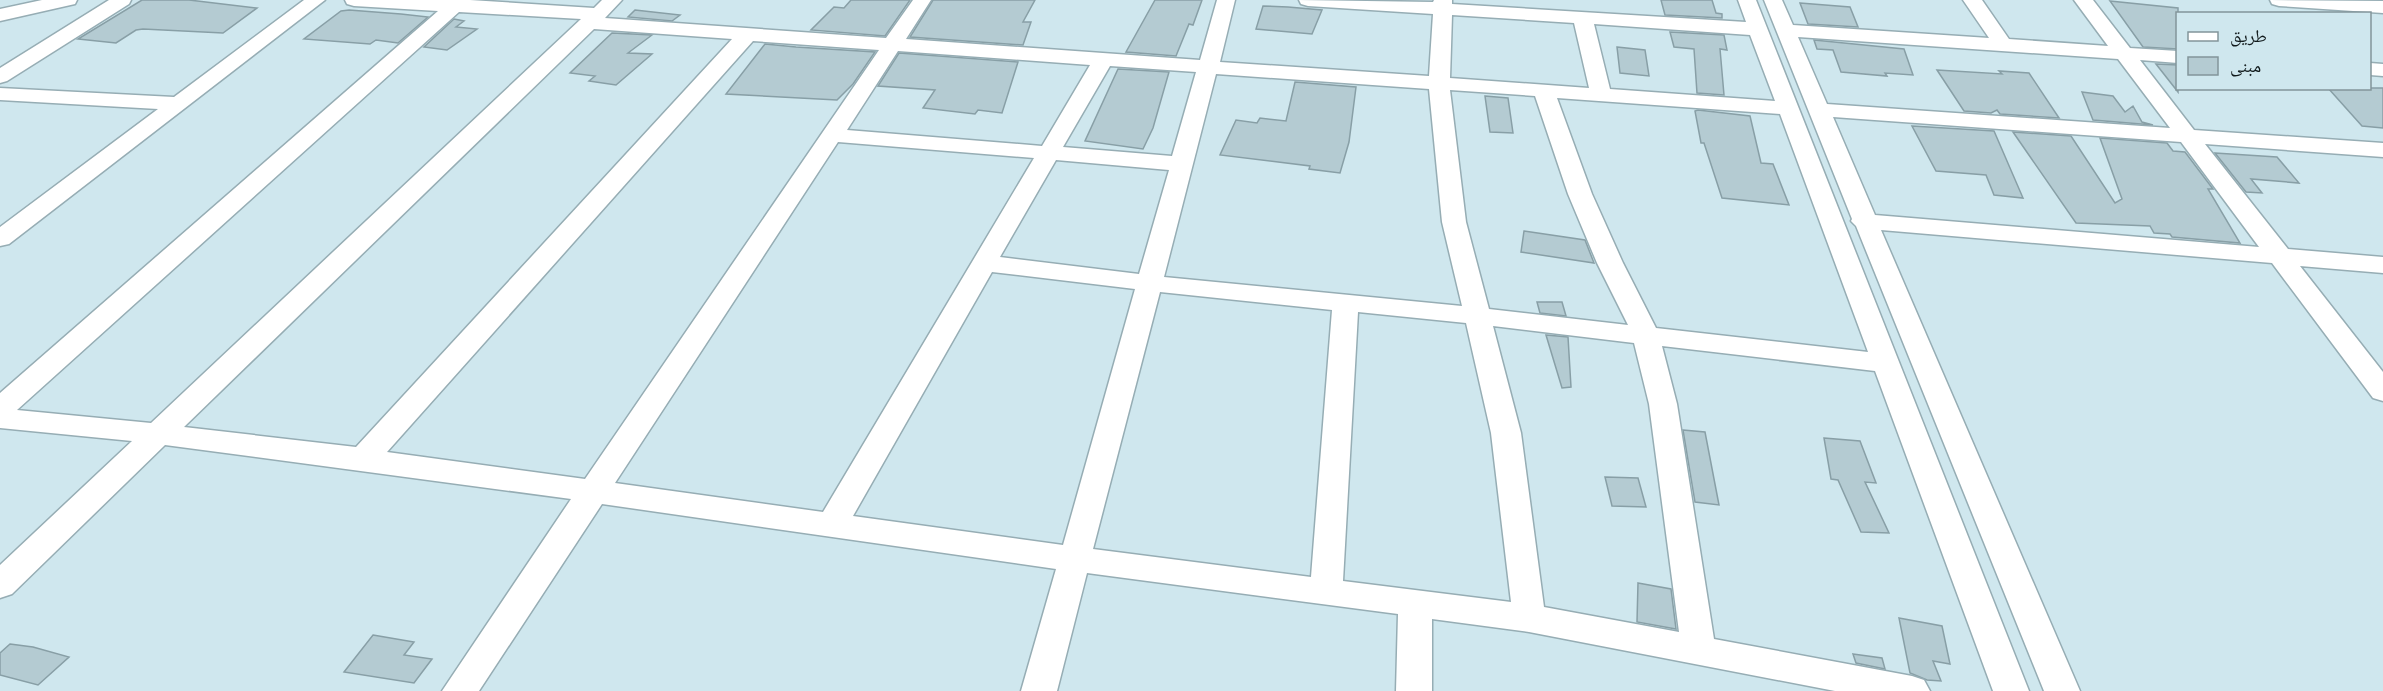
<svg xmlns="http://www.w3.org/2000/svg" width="2383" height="691" viewBox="0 0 2383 691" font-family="Cabin,'Noto Naskh Arabic',sans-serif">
  <rect width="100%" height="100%" fill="#cfe7ee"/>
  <path fill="#b4cbd2" stroke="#889fa6" stroke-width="1.5" d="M142,0H189L257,8L223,33L143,29L136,30L116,43L78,39Z
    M851,0H910L885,36L811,30L834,7L844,8Z
    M933,0H1035L1023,22H1031L1023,45L910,37Z
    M1155,0H1202L1193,25L1189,24L1176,56L1126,52Z
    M1661,0H1712L1716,13L1722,14V18L1665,15Z
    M2110,1L2178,8V49L2143,47Z
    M1800,3L1850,7L1858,27L1808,24Z
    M1263,6L1288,7L1322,10L1312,34L1256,29Z
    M349,10L401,14L428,17L398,43L376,40L370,44L304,39L341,11Z
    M635,10L680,15L672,21L628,17Z
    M454,19L464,21L456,27L477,29L447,50L424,47Z
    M1670,32L1724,35L1727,50L1720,49L1724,95L1697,93L1694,49L1674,47Z
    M612,33L652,35L628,53L652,54L616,85L589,81L595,76L570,73Z
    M1814,40L1904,49L1913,75L1885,73L1887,76L1841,72L1833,50L1817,49Z
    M765,44L796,47L875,52L853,84L837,100L726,94Z
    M1617,47L1645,50L1649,76L1620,73Z
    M899,53L1018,62L1002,113L978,110L975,114L923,108L935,90L878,86Z
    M2156,64L2178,65V92Z
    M1118,69L1169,72L1153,128L1143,149L1085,141Z
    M1937,70L2002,74L1999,71L2029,73L2059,118L2000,114L1997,110L1991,113L1964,111Z
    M1295,82L1356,87L1349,142L1340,173L1309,169L1310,166L1220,155L1236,120L1257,123L1260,118L1286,121Z
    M2328,88H2383V128L2362,126Z
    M2082,92L2113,96L2125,112L2133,106L2142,122L2153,125L2093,120Z
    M1485,96L1508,98L1513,133L1490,132Z
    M1698,110L1750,116L1761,163L1773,164L1789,205L1722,198L1704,143H1701L1695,111Z
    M1912,126L1994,131L2023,198L1994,195L1986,175L1936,171Z
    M2013,132L2071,136L2115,203L2122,199L2100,138L2167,143L2173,151L2185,152L2213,189H2208L2240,243L2172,237L2170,234L2154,233L2150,226L2076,223Z
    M2215,153L2277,157L2299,183L2251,179L2262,193L2246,192Z
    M1524,231L1585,240L1594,263L1521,252Z
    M1537,302H1562L1566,316L1540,313Z
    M1546,335L1568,337L1571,387L1562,388Z
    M1683,430L1705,432L1719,505L1695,502Z
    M1824,438L1860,441L1876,483L1865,482L1889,533L1861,532L1838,480L1831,479Z
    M1605,477L1638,478L1646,507L1612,506Z
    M1638,583L1671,589L1676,629L1637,622Z
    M1899,618L1942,626L1950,664L1933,661L1941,681L1927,680L1910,673Z
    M373,635L414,642L404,655L432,659L414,683L344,672Z
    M10,644L33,647L69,657L38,685L0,675V653Z
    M1853,654L1882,658L1885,669L1856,663Z"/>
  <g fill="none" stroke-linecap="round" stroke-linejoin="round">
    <g stroke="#96adb4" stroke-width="3">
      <path id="minor" d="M42,0H77L75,4L0,21V9Z
        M109,0H131L129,4L7,81L0,83V68Z
        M304,0H325L9,244L0,246V227L158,109L0,100V88L174,97Z
        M345,0H470L594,8L602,0H622L605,18L886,38L913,0H931L906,39L1200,60L1217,0H1235L1220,62L1429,76L1433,14L1308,6L1301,4L1299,0L1433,2L1434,0H1452V4L1746,22L1738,0H1756L2029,691H1993L1875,371L1662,346L1677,404L1714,639L1912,676L1924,680L1930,691H1835L1529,632L1432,619V691H1396L1398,614L1087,573L1057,691H1021L1056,569L602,504L479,691H442L571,499L165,445L12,594L0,598V565L132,441L0,428V393L438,11L354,6L347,4ZM459,12L581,19L151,423L17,410ZM1452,15L1574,23L1589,88L1450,78ZM1594,24L1750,35L1775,101L1610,89ZM594,29L732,39L356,447L184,427ZM753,41L879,50L585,479L387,452ZM898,51L1090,65L1042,146L847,130ZM1110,66L1196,72L1172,156L1063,147ZM1216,74L1429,89L1442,222L1462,306L1164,277ZM1450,90L1535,96L1568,194L1597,263L1628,325L1489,309L1466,222ZM1557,98L1780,114L1868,352L1656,328L1623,263L1592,194ZM838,142L1034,158L823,512L615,483ZM1056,160L1169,170L1139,274L1000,257ZM992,272L1135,289L1063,545L853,516ZM1160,292L1332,310L1311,577L1093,549ZM1358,312L1466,323L1491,433L1511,602L1343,581ZM1493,326L1634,343L1649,404L1679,632L1544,607L1521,433Z
        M1764,0H1782L1793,25L1989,38L1963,0H1982L2009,39L2108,46L2074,0H2093L2130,48L2178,51V63L2140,60L2194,130L2383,143V157L2205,144L2288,249L2383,257V273L2300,266L2383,372V401L2373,398L2272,263L1881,230L2080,691H2044L1856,226L1851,221L1852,219ZM1798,37L2118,59L2170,128L1827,104ZM1833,117L2181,142L2259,247L1875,215Z
        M2270,0L2383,1V13L2279,6L2272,4Z
        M2370,63L2383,64V76L2370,75Z"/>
    </g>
    <use href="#minor" fill="#fff" fill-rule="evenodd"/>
  </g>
  <rect x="2176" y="12" width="195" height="78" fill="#cfe7ee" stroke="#83959a" stroke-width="1.5"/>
  <rect x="2188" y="32" width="30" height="9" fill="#ffffff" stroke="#83959a" stroke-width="1.5"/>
  <text x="2230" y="42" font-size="18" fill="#10191b">طريق</text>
  <rect x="2188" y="57" width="30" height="18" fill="#b4cbd2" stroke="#83959a" stroke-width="1.5"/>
  <text x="2230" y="72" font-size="18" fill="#10191b">مبنى</text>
</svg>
